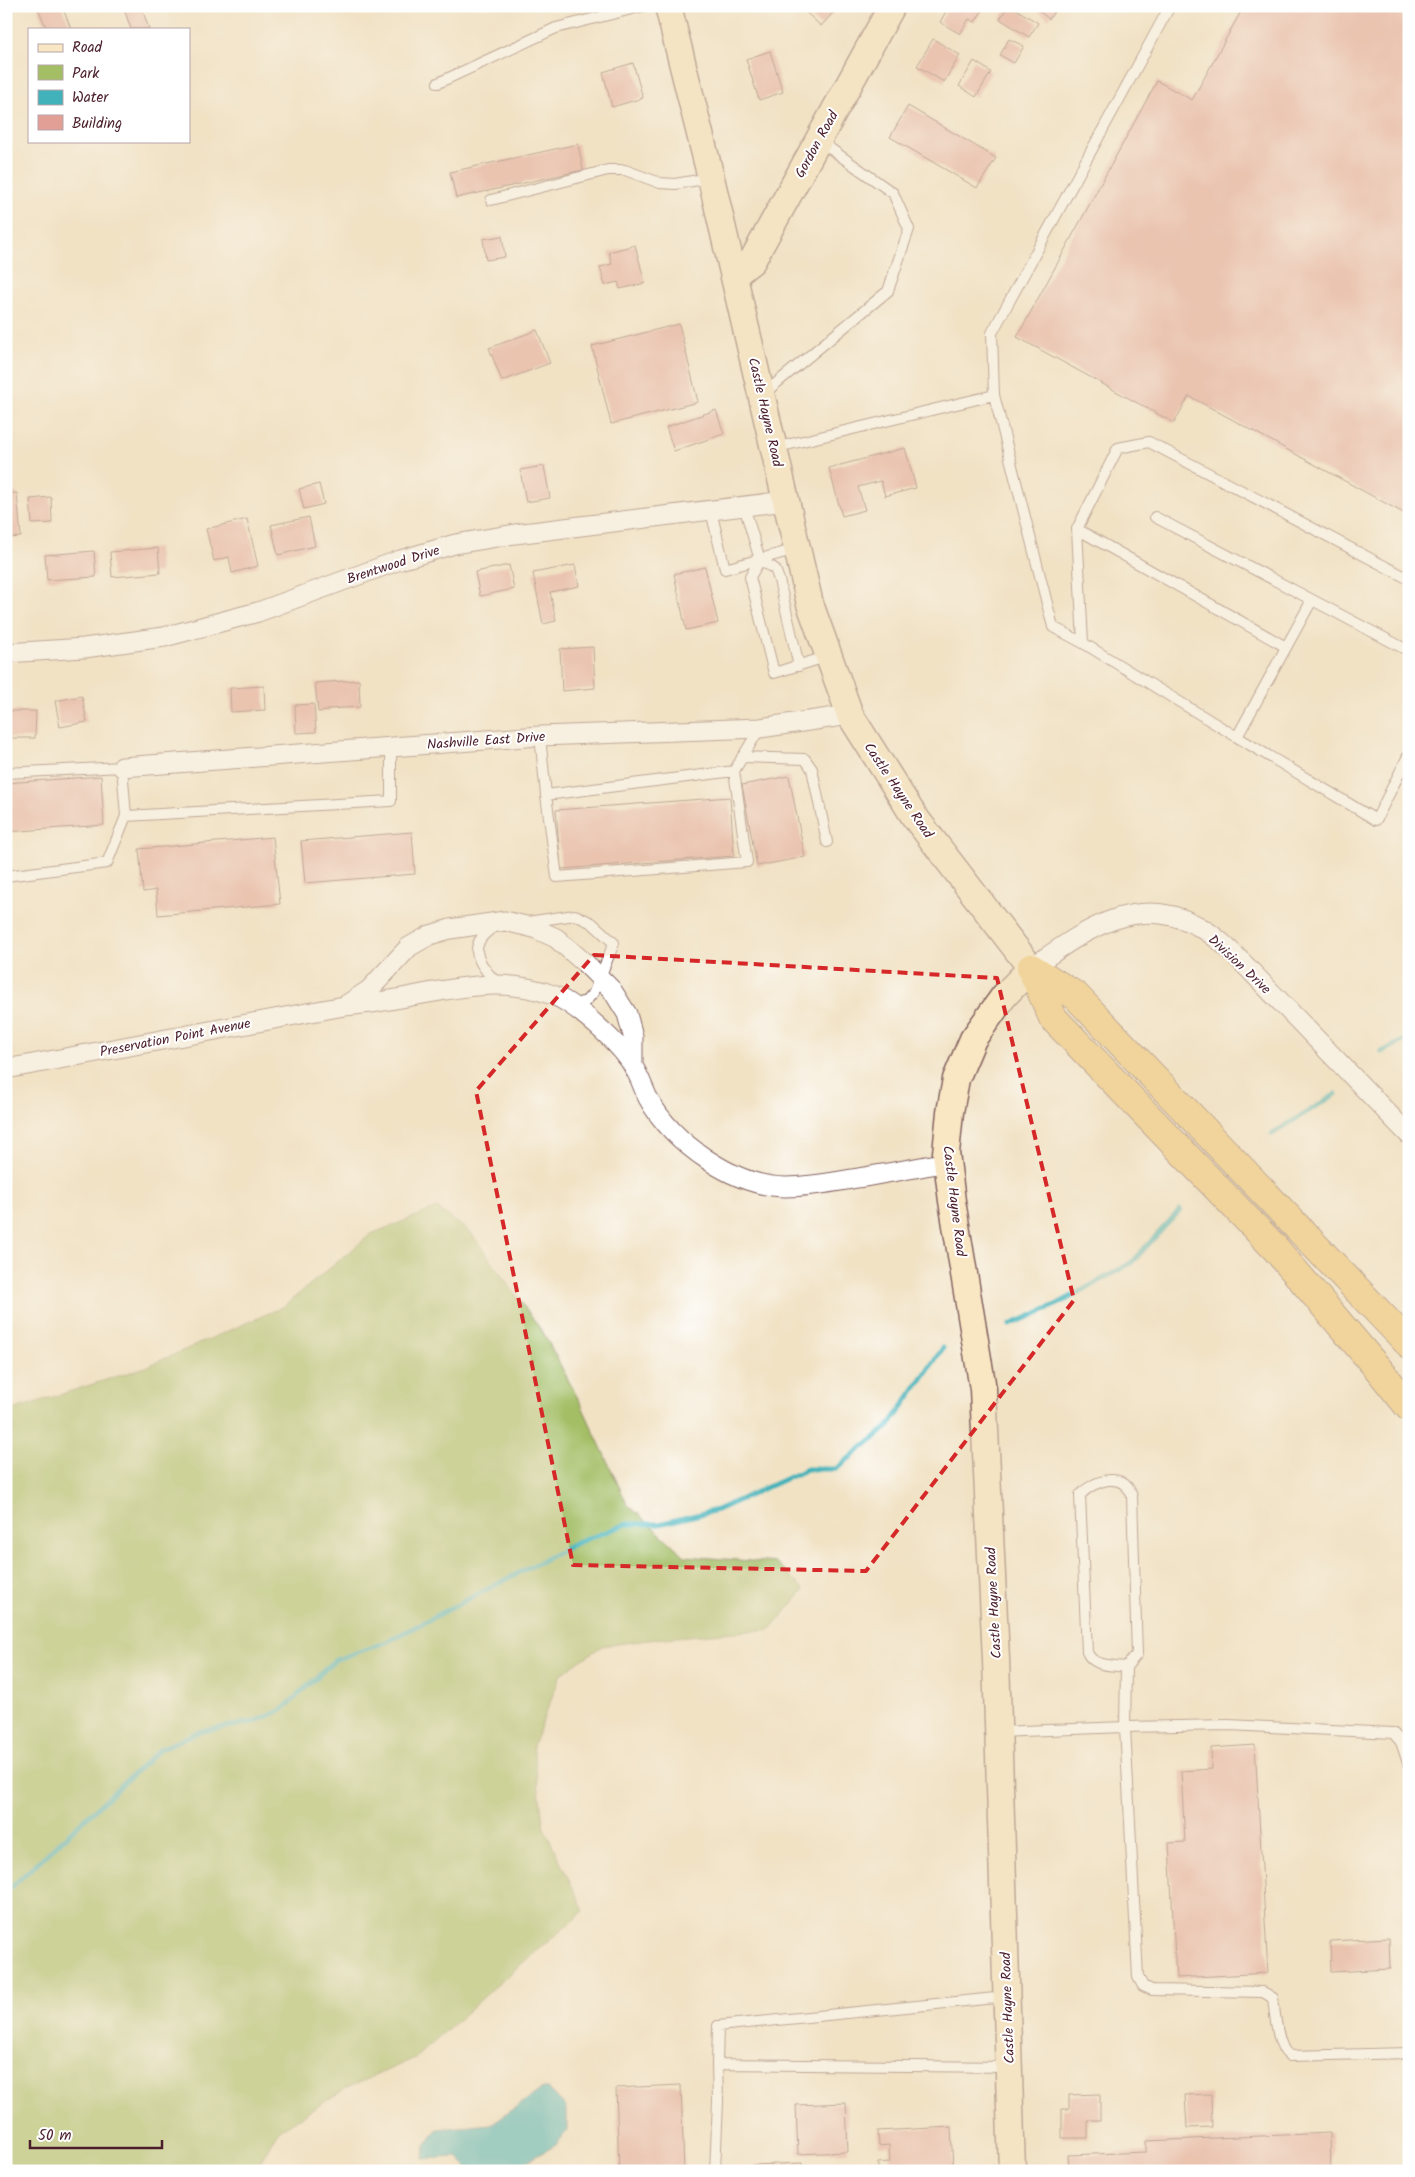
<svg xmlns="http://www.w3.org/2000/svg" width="1415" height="2177" viewBox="0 0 1415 2177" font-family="Kalam,sans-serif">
  <rect width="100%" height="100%" fill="#fff"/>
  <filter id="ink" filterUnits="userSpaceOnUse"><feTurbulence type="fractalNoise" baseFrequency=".02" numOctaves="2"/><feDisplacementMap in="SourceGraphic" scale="10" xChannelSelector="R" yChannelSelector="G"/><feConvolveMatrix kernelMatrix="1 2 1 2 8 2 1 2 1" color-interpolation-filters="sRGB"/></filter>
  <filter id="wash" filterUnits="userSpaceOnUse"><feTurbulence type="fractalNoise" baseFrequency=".0096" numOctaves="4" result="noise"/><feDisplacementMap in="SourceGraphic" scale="20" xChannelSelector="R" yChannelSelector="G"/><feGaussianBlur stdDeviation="1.12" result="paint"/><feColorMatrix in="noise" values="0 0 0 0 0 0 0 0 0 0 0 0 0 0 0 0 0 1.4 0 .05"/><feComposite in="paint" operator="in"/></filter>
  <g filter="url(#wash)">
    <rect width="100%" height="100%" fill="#f1e2c4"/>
    <path fill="#a3be65" stroke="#766e48" d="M437,1208L471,1233L544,1334L582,1406L627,1504L685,1556L777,1563L804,1590L771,1629L664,1638L602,1646L561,1674L533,1746L544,1828L584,1911L512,1972L415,2058L345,2089L277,2132L255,2171H6V1412L143,1368L283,1307L371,1234Z"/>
    <path fill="#42b2ba" stroke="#466872" d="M542,2089H549L567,2108V2131L556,2145L510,2171H468L466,2166L457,2157L424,2159L425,2146L437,2129L491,2124Z"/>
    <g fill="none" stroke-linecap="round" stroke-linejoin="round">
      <path stroke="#42b2ba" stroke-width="5" d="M1381,1052L1409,1038
        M1272,1134L1336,1094
        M1010,1325L1058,1304L1131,1263L1180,1210
        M6,1892L160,1749L198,1732L253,1722L282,1710L335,1660L386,1642L576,1543L627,1524H659L717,1510L807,1469H836L889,1426L943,1348"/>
    </g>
    <g id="blocks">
      <path fill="#e29f96" d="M37,6H62L71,29H47Z
        M123,6H141L149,29H131Z
        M799,6H839L821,26Z
        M949,6H981L984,8L975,22L969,19L960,34L940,22Z
        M1008,6H1011L1038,23L1029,37L1000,19Z
        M1036,6H1058L1049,19L1035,8Z
        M1244,6H1409V516L1189,396L1174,423L1017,337L1157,81L1192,100Z
        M933,39L960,55L944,82L917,66Z
        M1009,39L1024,46L1014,63L1000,55Z
        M770,51L783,92L759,100L746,59Z
        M974,61L991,72L976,97L959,86Z
        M633,63L643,98L612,107L603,72Z
        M908,106L996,158L977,188L890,137Z
        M578,144L583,170L456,198L450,172Z
        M502,236L505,257L486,260L483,239Z
        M635,245L645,283L620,289L618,282L605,285L600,267L612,264L609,252Z
        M679,324L698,402L611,424L592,346Z
        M537,330L550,363L502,381L489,348Z
        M716,410L724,434L674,451L666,427Z
        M905,448L916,488L885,496L881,481L858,487L865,510L842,516L829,468Z
        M544,466L550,498L526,502L520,470Z
        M319,484L324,504L304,509L299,489Z
        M17,493L21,537L6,538V494Z
        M51,497L52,523L32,524L30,499Z
        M309,517L315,546L278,555L271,525Z
        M247,519L258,566L232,573L229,557L214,561L206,529Z
        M158,548L160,573L112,577L110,552Z
        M94,551L96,577L47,580L45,555Z
        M509,565L514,589L480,596L475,572Z
        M575,565L579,586L550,592L556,621L543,624L533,573Z
        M705,567L718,623L686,630L674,574Z
        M593,647L595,688L562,691L560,649Z
        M359,680L360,707L328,709V711L318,712L315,683Z
        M264,686L265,710L231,712L230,688Z
        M82,696L87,722L60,727L55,701Z
        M314,704L316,732L296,733L295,705Z
        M8,711H36L35,738H8Z
        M101,776L104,825L6,832V783Z
        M789,776L805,857L757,866L742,785Z
        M730,797L734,856L561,869L556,810Z
        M412,832L415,874L305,883L301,841Z
        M273,837L280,904L158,915L156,890L143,892L139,849Z
        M1255,1745L1268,1973L1176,1978L1169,1843L1185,1842L1181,1771L1212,1769L1211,1748Z
        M1389,1938L1390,1969L1331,1972L1330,1941Z
        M681,2085L684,2171H619L616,2088Z
        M1100,2094V2120H1088V2138H1062V2109H1069V2095Z
        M1211,2094L1212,2127L1187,2128L1185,2095Z
        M846,2103L848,2152L798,2154L796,2105Z
        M951,2127L953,2171H878V2163L890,2162L889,2145L879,2146L878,2131Z
        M1330,2133L1331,2171H1069L1068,2155L1146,2152V2141Z
        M803,2163V2171H753V2165Z"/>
    </g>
  </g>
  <g filter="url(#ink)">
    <use href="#blocks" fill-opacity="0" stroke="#846361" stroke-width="1"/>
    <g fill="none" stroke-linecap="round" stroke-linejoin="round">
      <g stroke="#846361" stroke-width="12">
        <path id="lane" d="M438,83L556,28L644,6
          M491,200L608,170H625L660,183L675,184L710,178
          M762,395L888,291L909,229L893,193L818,140
          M994,395L992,333L1170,6
          M774,448L994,395L1053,627L1083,643L1077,529L1118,448L1149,442L1409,579
          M744,506L760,560L775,569L779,580L799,666
          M711,511L725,569L796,549
          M1155,517L1409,651
          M1077,529L1286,647
          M760,560L750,577L774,673L829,656
          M1083,643L1237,737L1312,600
          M540,736L546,795L734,771L760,728
          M1237,737L1376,820L1409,754
          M742,757L805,759L812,769L827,842
          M6,773L122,767L126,816L107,863L6,876
          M546,795L557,877L747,862L734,771
          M126,816L391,801V747
          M527,922L575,915L592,923L614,943L594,992L586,1001L571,1005
          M496,926C464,944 478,964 498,984
          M999,1732L1125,1727L1126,1667L1137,1654L1132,1496C1124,1470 1094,1480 1080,1495L1087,1652C1093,1667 1112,1665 1126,1667
          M1409,1766L1401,1742L1393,1733L1229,1725L1125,1727L1138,1977L1143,1986L1152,1990L1263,1992L1273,1998C1275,2013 1277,2049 1290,2056L1409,2053
          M717,2064L718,2026L1005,1997
          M715,2171L718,2101L717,2064L1009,2067"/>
      </g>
      <g stroke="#846361" stroke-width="21">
        <path id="street" d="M6,653L84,648L164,637L258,612L400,560L455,544L515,534L786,501
          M122,767L540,736L760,728L850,715
          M1031,968C1080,934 1134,892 1196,925C1214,934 1229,949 1243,963L1409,1135
          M346,1005L369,990L409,947L430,935L450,929L505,921L534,928L556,938L587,965L612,990L627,1014L633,1036V1066
          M6,1069L344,1006C414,1002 484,969 553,995C576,1004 622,1045 634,1068C640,1077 643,1088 648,1098C672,1143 735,1187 786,1187C810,1187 835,1182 858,1178C887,1173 917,1168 947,1162"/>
      </g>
      <g stroke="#846361" stroke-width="29">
        <path id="secondary" d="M668,6L711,178L810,604L850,715L914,816L1031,968L1004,996L973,1039L956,1079L950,1112L946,1153L952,1201L983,1389L996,1659L1012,2171
          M734,275L752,261L892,6"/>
      </g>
      <g stroke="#846361" stroke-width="30">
        <path id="highway" d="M1031,968L1053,1018L1275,1248L1380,1371L1409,1407
          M1031,968L1076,996L1409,1344"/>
      </g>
      <use href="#lane" stroke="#fff" stroke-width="10"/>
      <use href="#street" stroke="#fff" stroke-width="19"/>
      <use href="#secondary" stroke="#f9e7c3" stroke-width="26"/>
      <use href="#highway" stroke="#f0c369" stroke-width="28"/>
    </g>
  </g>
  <path d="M0 0H1415V2177H0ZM594,955L997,978L1074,1300L866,1571L573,1565L476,1091Z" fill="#f1e2c4" fill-opacity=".55" fill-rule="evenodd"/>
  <path fill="none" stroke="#d62828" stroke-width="4" stroke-dasharray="10 6" stroke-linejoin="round" d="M594,955L997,978L1074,1300L866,1571L573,1565L476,1091Z"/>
  <g text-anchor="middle" stroke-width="4" stroke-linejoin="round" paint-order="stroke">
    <g font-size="14" fill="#4a1f2b" stroke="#fff">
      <text transform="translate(816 144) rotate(-61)" y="5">Gordon Road</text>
      <text transform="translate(766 412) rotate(77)" y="5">Castle Hayne Road</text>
      <text transform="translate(393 564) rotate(-18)" y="5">Brentwood Drive</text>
      <text transform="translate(486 740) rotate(-4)" y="5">Nashville East Drive</text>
      <text transform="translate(899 790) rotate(56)" y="5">Castle Hayne Road</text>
      <text transform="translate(1240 964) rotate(43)" y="5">Division Drive</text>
      <text transform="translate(175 1037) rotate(-11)" y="5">Preservation Point Avenue</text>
      <text transform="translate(955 1201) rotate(83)" y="5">Castle Hayne Road</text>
      <text transform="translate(993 1603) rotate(-93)" y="5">Castle Hayne Road</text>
      <text transform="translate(1007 2008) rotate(-92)" y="5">Castle Hayne Road</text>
    </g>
  </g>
  <rect width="1415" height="2177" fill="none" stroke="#fff" stroke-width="25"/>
  <rect x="28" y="28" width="162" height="115" fill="#ffffff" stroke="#b7a5aa"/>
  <rect x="38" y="44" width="25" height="8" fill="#f9e7c3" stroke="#b7a5aa"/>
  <text x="72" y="52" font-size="15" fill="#4a1f2b">Road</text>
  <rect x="38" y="65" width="25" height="15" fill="#a3be65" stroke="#b7a5aa"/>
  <text x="72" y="78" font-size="15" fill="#4a1f2b">Park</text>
  <rect x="38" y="90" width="25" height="15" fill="#42b2ba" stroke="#b7a5aa"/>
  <text x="72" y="102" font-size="15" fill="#4a1f2b">Water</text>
  <rect x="38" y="115" width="25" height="15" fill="#e29f96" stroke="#b7a5aa"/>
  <text x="72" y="128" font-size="15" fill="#4a1f2b">Building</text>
  <path d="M30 2140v8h132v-8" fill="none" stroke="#4a1f2b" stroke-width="2.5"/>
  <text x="38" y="2140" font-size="15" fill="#4a1f2b" stroke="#ffffff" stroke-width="4" paint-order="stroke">50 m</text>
</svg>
